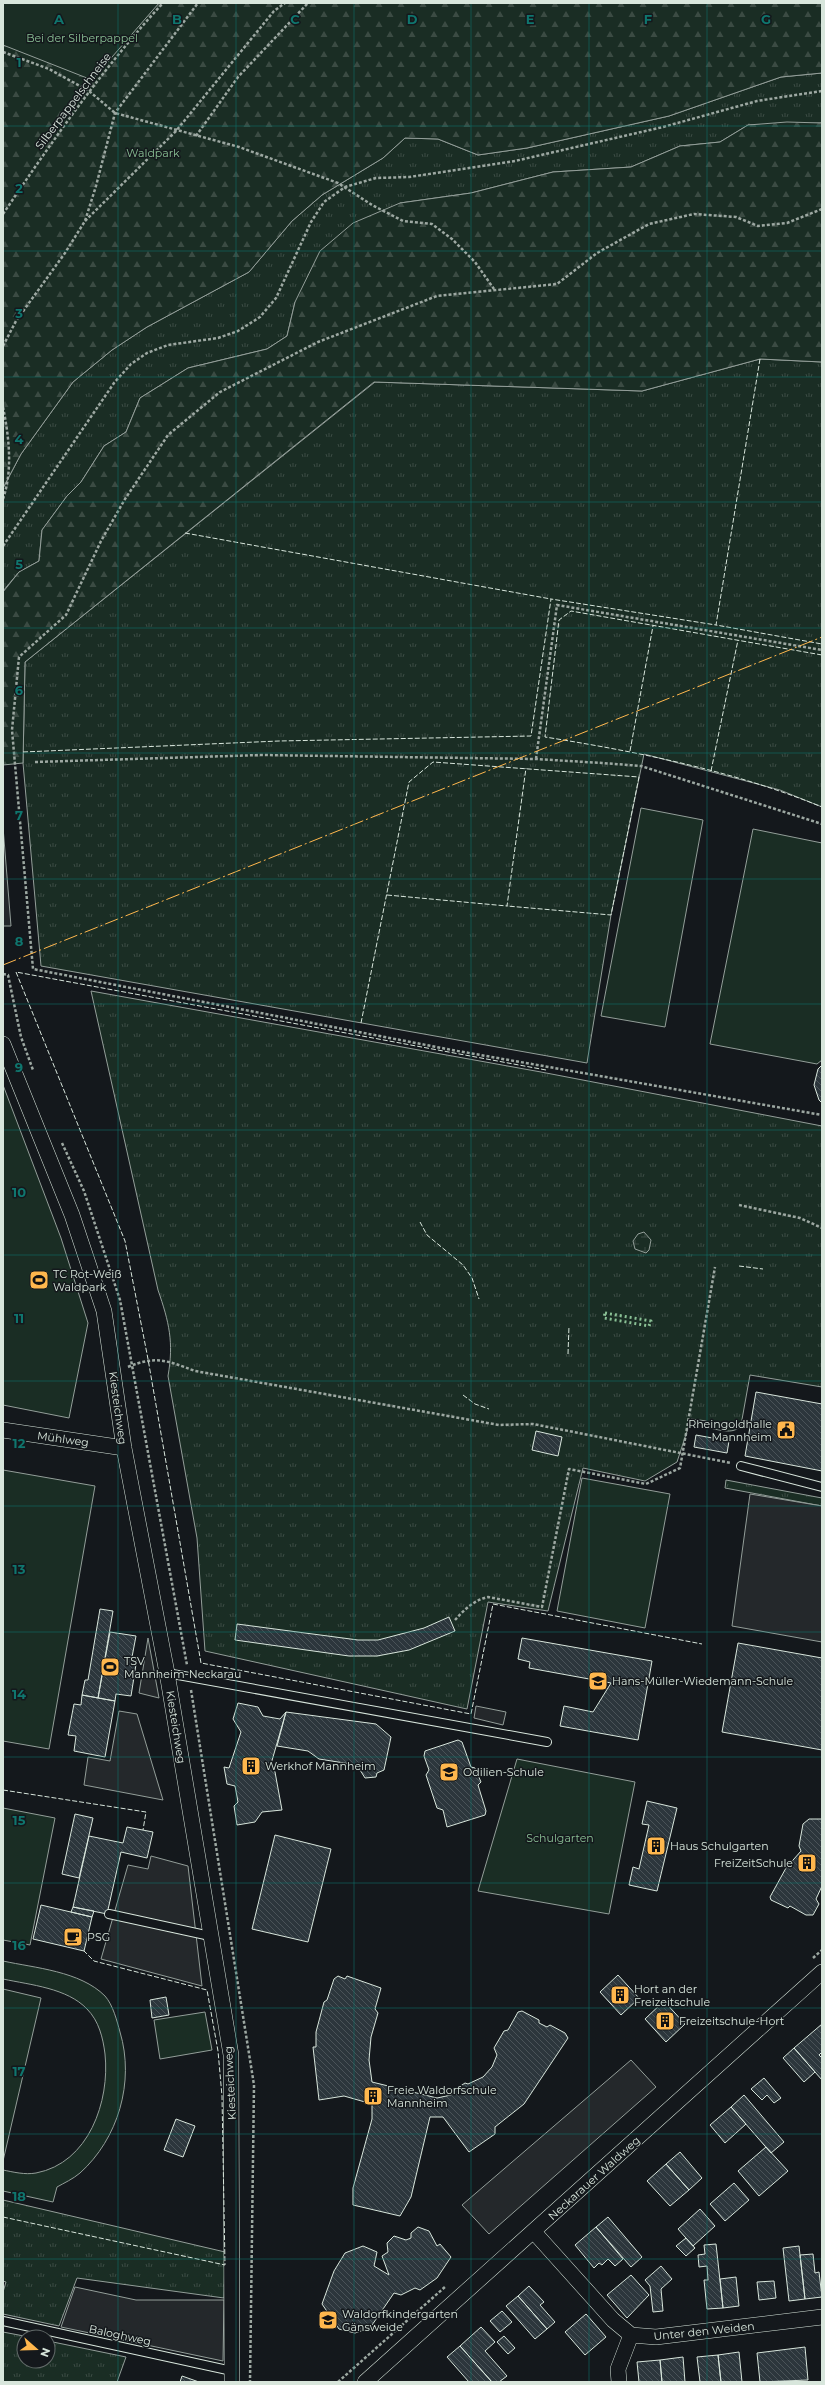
<svg xmlns="http://www.w3.org/2000/svg" width="825" height="2385" viewBox="0 0 825 2385" font-family="Montserrat,sans-serif">
  <defs>
    <pattern id="grass-tufts" width="24" height="20" patternUnits="userSpaceOnUse"><rect width="24" height="20" fill="#1a2d24"/><path d="M3 7l-1-3M5 7V3M7 7l1-3M15 17l-1-3M17 17v-4M19 17l1-3" fill="none" stroke="#3b4b43"/></pattern>
    <pattern id="forest-firs" width="22" height="20" patternUnits="userSpaceOnUse"><rect width="22" height="20" fill="#1a2d24"/><path d="M5 1l3.5 6h-7zM16 11l3.5 6h-7z" fill="#3b4b43"/></pattern>
    <pattern id="wetland-marsh" width="20" height="14" patternUnits="userSpaceOnUse"><rect width="20" height="14" fill="#1a2d24"/><path d="M1 5h8M5 5V1M11 12h8M15 12V8" fill="none" stroke="#3b4b43"/></pattern>
    <pattern id="building-back-hatch" width="6" height="6" patternUnits="userSpaceOnUse"><rect width="6" height="6" fill="#2c363c"/><path d="M-1 5l2 2M0 0l6 6M5-1l2 2" fill="none" stroke="#4a5358"/></pattern>
  </defs>
  <rect width="100%" height="100%" fill="#14181c"/>
  <path fill="url(#grass-tufts)" stroke="#939e99" d="M822,73V123L748,125L720,142L680,146L631,167L553,172L471,193L400,203L295,302L287,336L267,349L188,368L140,398L126,432L104,446L81,482L67,496L42,530L39,561L19,572L3,591V488L21,454L73,382L112,350L147,327L249,272L292,221L322,195L383,158L405,138L438,139L478,155L527,148L669,116L781,77Z
    M760,359L822,362V807L780,790L644,754L611,915L587,1063L41,966L23,763L25,662L375,382L642,391Z
    M91,991L541,1072L822,1126V1387L750,1375L741,1425C734,1436 717,1429 705,1427L707,1421L691,1419L677,1462L645,1481L583,1468L548,1611L488,1602L467,1709L205,1651L197,1538L168,1376C174,1342 169,1322 158,1290Z
    M726,1480L822,1498V1506L725,1488Z
    M3,2200L225,2252L224,2298L77,2278L59,2326L3,2314V2292L6,2282L3,2281Z
    M3,2332L29,2337H24V2361H48V2341L126,2357L117,2382H3Z"/>
  <path fill="url(#forest-firs)" stroke="#939e99" d="M3,3H822V73L781,77L669,116L527,148L478,155L438,139L405,138L383,158L322,195L292,221L249,272L147,327L112,350L73,382L21,454L3,488Z
    M787,122L822,123V362L760,359L642,391L374,382L25,662L23,763L3,765V592L19,572L39,561L42,530L67,496L81,482L104,446L126,432L140,398L188,368L267,349L287,336L295,302L320,251L353,223L400,203L471,193L553,172L631,167L680,146L720,142L748,125Z"/>
  <path fill="url(#wetland-marsh)" stroke="#939e99" d="M644,1232L651,1240L649,1250L646,1253L635,1249L633,1241L638,1234Z"/>
  <path fill="#1a2d24" stroke="#939e99" d="M3,3H159L92,80L3,45Z
    M641,808L703,820L665,1027L601,1016Z
    M753,829L822,843V1060L817,1064L710,1044Z
    M3,1085L61,1238L88,1323L69,1418L3,1405Z
    M3,1470L95,1486L49,1749L3,1741Z
    M582,1478L670,1494L645,1628L557,1611Z
    M517,1759L635,1782L609,1914L478,1891Z
    M3,1808L55,1818L30,1945L3,1940Z
    M3,1961C35,1968 80,1971 105,1996C113,2005 117,2021 120,2032C135,2082 118,2139 80,2173C73,2179 64,2183 57,2187L53,2202L3,2191V2170C13,2172 25,2175 36,2173C89,2163 110,2101 105,2054C103,2038 99,2021 87,2009C67,1988 31,1985 3,1979Z
    M3,1989L41,1998L3,2161Z
    M205,2012L212,2050L160,2059L154,2020Z"/>
  <path fill="#24282b" stroke="#939e99" d="M3,827L11,926H3Z
    M750,1494L822,1506V1642L732,1626Z
    M148,1638L159,1698L139,1693Z
    M476,1706L506,1712L503,1725L474,1718Z
    M119,1711L137,1714L163,1800L84,1785L88,1757L110,1761Z
    M151,1856L188,1866L202,1986L101,1959L128,1865L148,1869Z
    M631,2060L656,2087L489,2234L462,2205Z
    M75,2287L136,2300H224L223,2361L61,2327Z"/>
  <path fill="url(#building-back-hatch)" stroke="#d8e6dc" d="M822,1065V1103L819,1100L814,1085L818,1069Z
    M756,1392L822,1404V1471L745,1456Z
    M536,1431L562,1437L558,1456L532,1450Z
    M696,1435L729,1441L727,1453L694,1447Z
    M100,1609L113,1611L98,1698L82,1695L85,1680H88Z
    M449,1617L455,1631L409,1650L377,1656H349L235,1640L237,1624L358,1640H378L424,1628Z
    M110,1632L136,1636L132,1657L137,1658L131,1696L116,1694L115,1701L98,1698Z
    M522,1638L652,1661L638,1740L560,1726L564,1706L593,1712L611,1683L529,1668L530,1662L518,1659Z
    M738,1643L822,1658V1750L722,1732Z
    M82,1695L115,1701L105,1757L74,1751L76,1736L68,1735L74,1704L81,1705Z
    M238,1703L258,1707L263,1716L280,1719L286,1712L271,1764L275,1772L282,1810L262,1812L255,1822L237,1825L234,1806L238,1802L235,1786L227,1784L224,1767L229,1768L241,1732L233,1719Z
    M286,1712L376,1724L391,1737L384,1770L377,1773L376,1777L365,1778L357,1765L319,1759L308,1751L277,1746Z
    M458,1740L462,1742L471,1767L475,1768L481,1782L478,1785L486,1811L485,1815L447,1827L443,1810L437,1808L426,1775L429,1770L424,1756L425,1751Z
    M647,1801L677,1808L657,1891L629,1885L633,1867L639,1869L649,1825L642,1824Z
    M75,1814L93,1818L79,1878L62,1874Z
    M809,1819H822V1886L816,1899L819,1904L813,1915H806L790,1906L788,1908L771,1900L770,1897L786,1868L801,1851L799,1846L803,1824Z
    M127,1827L153,1832L147,1858L121,1852L107,1914L73,1907L89,1836L123,1843Z
    M275,1835L331,1849L308,1942L252,1929Z
    M41,1905L92,1917L84,1951L33,1939Z
    M73,1907L94,1911L92,1917L71,1912Z
    M618,1975L639,1998L621,2015L600,1992Z
    M338,1976L345,1979L347,1976L381,1988L375,2009L378,2013L371,2037L369,2060L372,2082L437,2098L451,2095L453,2091L465,2083L468,2084L483,2077L492,2067L497,2055L494,2048L504,2031L508,2030L518,2012L522,2011L539,2020V2023L547,2027L550,2025L565,2033L568,2038L524,2104L495,2127V2134L469,2152L443,2117H430L411,2197L400,2216L353,2205V2188L372,2119V2104L344,2096L319,2100L313,2047H316V2032L324,2002L327,2000L334,1979Z
    M166,1997L169,2015L152,2018L150,2000Z
    M664,2001L685,2024L666,2042L645,2019Z
    M822,2024V2052L819,2055L822,2058V2080L794,2048Z
    M794,2048L815,2072L804,2082L783,2058Z
    M764,2078L781,2098L774,2103L767,2095L762,2100L751,2089Z
    M744,2095L784,2142L771,2153L731,2107Z
    M731,2107L746,2124L725,2143L710,2125Z
    M176,2119L195,2126L183,2157L164,2150Z
    M766,2147L788,2171L759,2196L738,2171Z
    M680,2152L702,2178L689,2190L666,2164Z
    M666,2164L689,2190L670,2206L647,2181Z
    M734,2183L749,2200L725,2221L710,2204Z
    M700,2209L715,2226L693,2246L678,2229Z
    M608,2217L642,2257L631,2267L596,2227Z
    M418,2227L429,2231L437,2246L440,2244L451,2257L437,2278L420,2290L415,2288L401,2295L394,2293L370,2328L355,2333L339,2329L322,2304L334,2271L345,2253L363,2246L377,2252L374,2266L389,2275L382,2256L388,2252L387,2243L394,2236L406,2240L411,2238V2233Z
    M596,2227L623,2259L615,2266L608,2259L602,2265L599,2263L594,2268L575,2245Z
    M686,2238L695,2248L686,2256L676,2246Z
    M716,2244L723,2308L707,2309L704,2280H708L707,2266L699,2267L698,2255L705,2254L704,2245Z
    M799,2246L805,2299L789,2301L783,2248Z
    M813,2254L815,2273L819,2272L822,2297L805,2299L800,2255Z
    M661,2266L672,2279L661,2289L663,2311L653,2312L650,2286L645,2280Z
    M631,2275L649,2295L627,2318L607,2295Z
    M736,2277L739,2306L723,2308L720,2279Z
    M774,2281L776,2298L759,2300L757,2282Z
    M529,2286L544,2302L540,2305L555,2322L547,2329L518,2296Z
    M518,2296L547,2329L535,2339L506,2306Z
    M502,2311L512,2322L500,2332L490,2321Z
    M586,2314L606,2337L585,2355L565,2332Z
    M481,2327L495,2342L485,2351L507,2376L499,2382H492L460,2346Z
    M504,2336L515,2348L508,2354L497,2342Z
    M460,2346L492,2382H469L447,2357Z
    M805,2347L808,2380L760,2382L757,2353Z
    M739,2352L742,2382H721L718,2355Z
    M718,2355L721,2382H700L697,2357Z
    M683,2357L685,2382H662L660,2360Z
    M660,2360L662,2382H639L637,2362Z
    M182,2376L199,2382H180Z"/>
  <g fill="none" stroke-linecap="round" stroke-linejoin="round">
    <g stroke="#d8e6dc" stroke-width="10">
      <path id="service" d="M741,1466L822,1487
        M167,1673L547,1742
        M109,1914L210,1936
        M3,2321L232,2371"/>
    </g>
    <g stroke="#d8e6dc" stroke-width="16">
      <path id="minor" d="M3,1044L72,1215L104,1311L124,1448L167,1673L231,2055L232,2382
        M3,1430L124,1448
        M534,2232L613,2320L631,2335L656,2337L822,2317
        M365,2382L822,1972
        M619,2382L618,2369L631,2335"/>
    </g>
    <path stroke="#9da8a2" stroke-width="2.5" stroke-dasharray="3 2" stroke-linecap="butt" d="M3,52L49,69L89,91L115,113L239,147L338,183L372,205L403,221L432,224L452,239L475,262L494,289
      M196,136L238,77L308,3
      M822,209L787,223L758,226L736,217L694,214L649,224L597,253L557,284L437,296L318,342L220,392L168,435L125,499L101,541L66,615L19,657L12,730L33,969L452,1050L822,1115
      M3,214C53,140 103,68 163,3
      M85,221L176,131L274,11L285,3
      M3,346L16,321L65,253L85,221L96,186L115,113L198,3
      M3,407C9,437 13,470 3,499
      M3,546L114,383L131,364L147,353L168,345L218,338L238,331L260,317L276,298L311,222L324,202L345,187L376,178L409,177L515,161L663,127L757,101L822,91
      M536,759L557,605L822,650
      M35,762L262,755L536,759L602,763L641,766L822,824
      M3,974L8,975L21,1037L33,1070
      M62,1143L84,1191L120,1300L187,1665
      M739,1205L800,1218L822,1228
      M128,1367C156,1355 168,1361 195,1371L499,1425L533,1424L731,1463
      M455,1620C464,1610 474,1600 488,1597L542,1607L569,1469L646,1484L680,1468L715,1267
      M191,1690L254,2085L250,2382
      M813,1958L822,1950
      M338,2382L446,2286"/>
    <use href="#service" stroke="#14181c" stroke-width="8"/>
    <use href="#minor" stroke="#14181c" stroke-width="15"/>
    <path stroke="#8ac095" stroke-width="3" stroke-dasharray="2 3" stroke-linecap="butt" d="M605,1313L651,1321L649,1326L604,1318Z"/>
    <path stroke="#d8e6dc" stroke-width="1" stroke-dasharray="5 2" stroke-linecap="butt" d="M760,359L716,625L822,644
      M185,533L551,599
      M822,655L571,611L559,620L545,737C639,752 734,771 822,807
      M630,751L653,626
      M23,752L279,741L531,736L551,599L716,625
      M711,771L738,640
      M387,895L507,906L526,768
      M361,1023L409,782L433,762L639,777L611,915L507,906
      M546,1070L16,972L125,1241L148,1359L201,1663L471,1714L493,1604L702,1644
      M420,1222L427,1235L463,1265L472,1278L479,1299
      M739,1266L763,1269
      M568,1354L569,1326
      M463,1395L475,1404L489,1409
      M3,1790L146,1812L143,1830
      M3,2217L225,2265L222,2096L218,2051L207,1990L94,1961L84,1951"/>
    <path stroke="#ffb74d" stroke-width="1" stroke-dasharray="14 3 2 3" stroke-linecap="butt" d="M3,965L822,637"/>
  </g>
  <path fill="none" stroke="#0f766e" stroke-width="1" stroke-opacity="0.55" d="M118,3V2382M236,3V2382M354,3V2382M471,3V2382M589,3V2382M707,3V2382M3,126H822M3,251H822M3,377H822M3,502H822M3,628H822M3,753H822M3,879H822M3,1004H822M3,1130H822M3,1255H822M3,1381H822M3,1506H822M3,1632H822M3,1757H822M3,1883H822M3,2008H822M3,2134H822M3,2259H822"/>
  <defs>
    <g id="stadium-square" transform="scale(1)"><rect x="-9" y="-9" width="18" height="18" rx="4" fill="#ffb74d" stroke="#14181c"/><path d="M0-5a6.5 5 0 1 0 0 10a6.5 5 0 1 0 0-10ZM-3.5-1.8h7v3.6h-7Z" fill="#111"/></g>
    <g id="civic-square" transform="scale(1)"><rect x="-9" y="-9" width="18" height="18" rx="4" fill="#ffb74d" stroke="#14181c"/><path d="M-.6-6.5H3V-4.5H.6V-3L4-1V1h2V6H-6V1h2V-1L-.6-3ZM-1.2 2.5V6h2.4V2.5Z" fill="#111"/></g>
    <g id="school-square" transform="scale(1)"><rect x="-9" y="-9" width="18" height="18" rx="4" fill="#ffb74d" stroke="#14181c"/><path d="M0-5L7-2L0 1L-7-2ZM-4 1L0 2.5L4 1V4Q0 6-4 4Z" fill="#111"/></g>
    <g id="building-square" transform="scale(1)"><rect x="-9" y="-9" width="18" height="18" rx="4" fill="#ffb74d" stroke="#14181c"/><path d="M-4-6H4V6H1V3H-1V6H-4ZM-2.5-4.3h1.7v1.8h-1.7ZM.8-4.3h1.7v1.8H.8ZM-2.5-1h1.7V.8h-1.7ZM.8-1h1.7V.8H.8Z" fill="#111"/></g>
    <g id="cafe-square" transform="scale(1)"><rect x="-9" y="-9" width="18" height="18" rx="4" fill="#ffb74d" stroke="#14181c"/><path d="M-5.5-4.5H6V0H3Q3 3.5 0 3.5H-2.5Q-5.5 3.5-5.5 0ZM3-3.2v2h1.7v-2ZM-6 4.5H4V6H-6Z" fill="#111"/></g>
  </defs>
  <g fill-rule="evenodd">
    <use href="#stadium-square" x="39" y="1280"/>
    <use href="#civic-square" x="786" y="1430"/>
    <use href="#stadium-square" x="110" y="1667"/>
    <use href="#school-square" x="598" y="1681"/>
    <use href="#building-square" x="251" y="1766"/>
    <use href="#school-square" x="449" y="1772"/>
    <use href="#building-square" x="656" y="1846"/>
    <use href="#building-square" x="807" y="1863"/>
    <use href="#cafe-square" x="73" y="1937"/>
    <use href="#building-square" x="620" y="1995"/>
    <use href="#building-square" x="665" y="2021"/>
    <use href="#building-square" x="373" y="2096"/>
    <use href="#school-square" x="328" y="2320"/>
  </g>
  <g text-anchor="middle" stroke-width="3" stroke-linejoin="round" paint-order="stroke">
    <g font-size="11" fill="#8ac095" stroke="#14181c">
      <text x="82" y="42">Bei der Silberpappel</text>
      <text x="153" y="157">Waldpark</text>
      <text x="560" y="1842">Schulgarten</text>
    </g>
    <g font-size="11" fill="#d8e6dc" stroke="#14181c">
      <text transform="translate(73 101) rotate(-53)" y="4">Silberpappelschneise</text>
      <text transform="translate(118 1408) rotate(82)" y="4">Kiesteichweg</text>
      <text transform="translate(63 1439) rotate(8)" y="4">Mühlweg</text>
      <text transform="translate(176 1727) rotate(81)" y="4">Kiesteichweg</text>
      <text transform="translate(230 2083) rotate(-93)" y="4">Kiesteichweg</text>
      <text transform="translate(594 2178) rotate(-42)" y="4">Neckarauer Waldweg</text>
      <text transform="translate(704 2331) rotate(-6)" y="4">Unter den Weiden</text>
      <text transform="translate(120 2335) rotate(12)" y="4">Baloghweg</text>
    </g>
    <g font-size="11" fill="#d8e6dc" stroke="#14181c" text-anchor="start">
      <text x="53" y="1278">TC Rot-Weiß<tspan x="53" dy="13">Waldpark</tspan></text>
      <text x="772" y="1428" text-anchor="end">Rheingoldhalle<tspan x="772" dy="13">Mannheim</tspan></text>
      <text x="124" y="1665">TSV<tspan x="124" dy="13">Mannheim-Neckarau</tspan></text>
      <text x="612" y="1685">Hans-Müller-Wiedemann-Schule</text>
      <text x="265" y="1770">Werkhof Mannheim</text>
      <text x="463" y="1776">Odilien-Schule</text>
      <text x="670" y="1850">Haus Schulgarten</text>
      <text x="793" y="1867" text-anchor="end">FreiZeitSchule</text>
      <text x="87" y="1941">PSG</text>
      <text x="634" y="1993">Hort an der<tspan x="634" dy="13">Freizeitschule</tspan></text>
      <text x="679" y="2025">Freizeitschule-Hort</text>
      <text x="387" y="2094">Freie Waldorfschule<tspan x="387" dy="13">Mannheim</tspan></text>
      <text x="342" y="2318">Waldorfkindergarten<tspan x="342" dy="13">Gänsweide</tspan></text>
    </g>
  </g>
  <g font-size="13" text-anchor="middle" font-weight="bold" fill="#0f766e" stroke="#14181c" stroke-width="3" stroke-linejoin="round" paint-order="stroke">
    <text x="59" y="24">A</text>
    <text x="177" y="24">B</text>
    <text x="295" y="24">C</text>
    <text x="412" y="24">D</text>
    <text x="530" y="24">E</text>
    <text x="648" y="24">F</text>
    <text x="766" y="24">G</text>
    <text x="19" y="67">1</text>
    <text x="19" y="193">2</text>
    <text x="19" y="318">3</text>
    <text x="19" y="444">4</text>
    <text x="19" y="569">5</text>
    <text x="19" y="695">6</text>
    <text x="19" y="820">7</text>
    <text x="19" y="946">8</text>
    <text x="19" y="1072">9</text>
    <text x="19" y="1197">10</text>
    <text x="19" y="1323">11</text>
    <text x="19" y="1448">12</text>
    <text x="19" y="1574">13</text>
    <text x="19" y="1699">14</text>
    <text x="19" y="1825">15</text>
    <text x="19" y="1950">16</text>
    <text x="19" y="2076">17</text>
    <text x="19" y="2201">18</text>
  </g>
  <rect width="825" height="2385" fill="none" stroke="#d8e6dc" stroke-width="8"/>
  <g transform="translate(36 2349) rotate(110)"><circle r="19" fill="#14181c" stroke="#626a69"/>
  <path d="M0-3L7 15L0 10L-7 15Z" fill="#ffb74d"/>
  <text y="-6" font-size="11" font-weight="bold" text-anchor="middle" fill="#d8e6dc">N</text>
  </g>
</svg>
